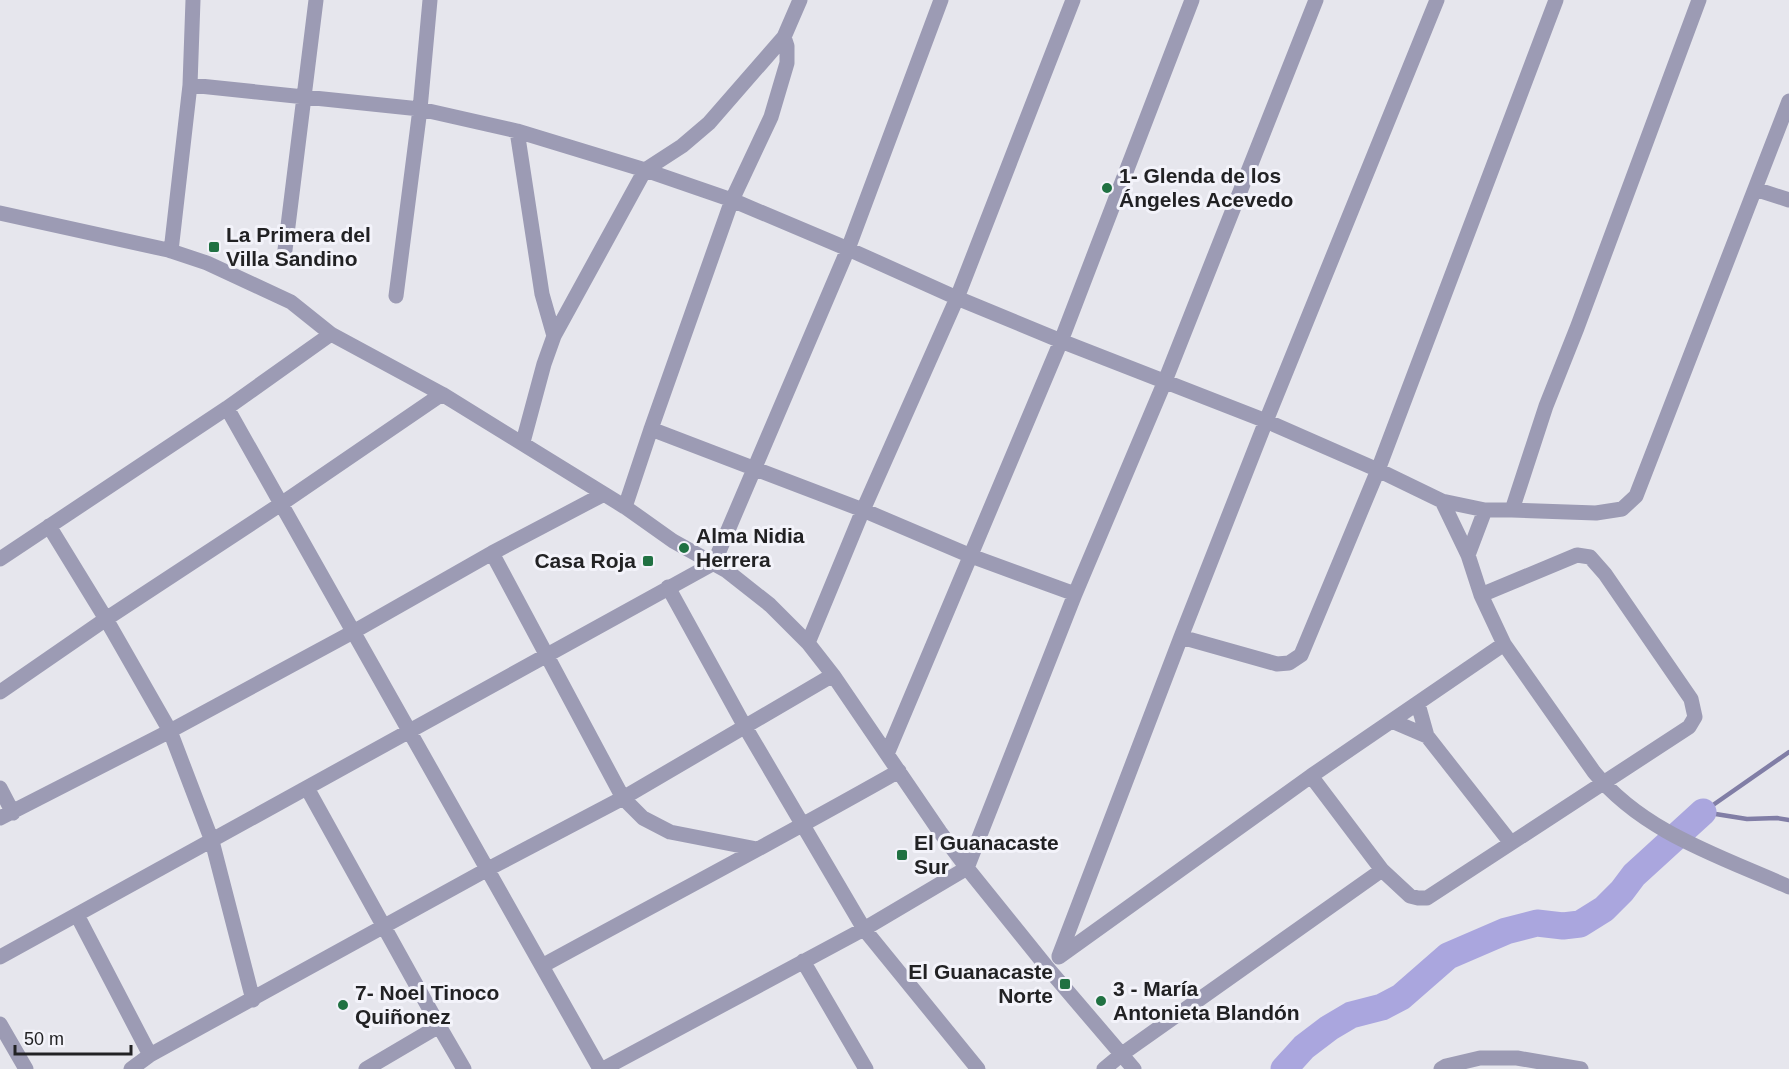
<svg xmlns="http://www.w3.org/2000/svg" width="1789" height="1069" viewBox="0 0 1789 1069" font-family="Helvetica,sans-serif">
  <rect width="100%" height="100%" fill="#e6e6ed"/>
  <g fill="none" stroke-linecap="round" stroke-linejoin="round">
    <path stroke="#817ea6" stroke-width="4.5" d="M1703,812L1789,752
      M1703,812L1747,819L1777,818L1789,820"/>
    <path stroke="#aaa6de" stroke-width="27" d="M1284,1069L1304,1047L1329,1028L1351,1015L1382,1007L1401,997L1448,956L1506,931L1537,923L1563,926L1580,924L1604,909L1622,891L1634,875L1703,812"/>
    <path stroke="#9c9bb4" stroke-width="15" d="M190,85L193,0
      M517,131L542,294L554,336
      M1755,189L1789,200
      M0,213L168,250L207,263L291,302L331,334L442,394L625,507L673,541L727,571L770,605L808,643L833,675L940,832L967,868L1046,966L1134,1069
      M285,250L316,0
      M171,251L190,85L420,109L517,131L645,170L682,146L709,123L784,37
      M396,296L420,109L430,0
      M227,408L600,1069
      M651,429L863,510L971,556L1075,594
      M523,442L544,364L554,336L645,170L732,200L848,249L957,298L1061,341L1266,421L1378,470L1442,501L1468,555L1481,595L1504,644
      M1442,501L1485,510H1512L1546,406L1577,328L1699,0
      M625,507L651,429L732,200L771,117L787,63V46L784,37L800,0
      M1512,510L1596,513L1622,509L1636,496L1789,101
      M49,526L106,619L170,731L212,841L253,1000
      M492,553L623,798L643,818L670,832L757,849
      M1468,555L1485,510
      M0,559L227,408L331,334
      M668,587L744,725L864,929L978,1069
      M1181,637L1277,664L1289,663L1301,655L1378,470L1556,0
      M808,643L863,510L957,298L1073,0
      M0,692L106,619L281,504L442,394
      M1418,704L1427,736L1511,843
      M1392,721L1427,736
      M887,754L1061,341L1192,0
      M1311,776L1382,870L1410,896L1418,898H1427L1689,727L1695,717L1691,699L1605,574L1590,557L1577,555L1481,595
      M0,788L13,813
      M307,788L439,1026L464,1069
      M0,818L170,731L353,632L492,553L604,494
      M77,915L150,1055
      M1059,956L1181,637L1266,421L1437,0
      M0,957L714,563L848,249L941,0
      M1059,957L1311,776L1504,644L1594,772C1644,833 1720,856 1789,887
      M803,961L866,1069
      M542,966C661,901 781,838 899,771
      M0,1024L26,1069
      M131,1069L150,1055L488,869L623,798L833,675
      M366,1069L439,1026
      M603,1069L864,929L967,868L1075,594L1165,381L1316,0
      M1104,1069L1122,1054L1382,870
      M1441,1069L1446,1066L1480,1058H1517L1581,1069"/>
  </g>
  <g fill="#207142" stroke="#f3f3fa" stroke-width="2">
    <circle cx="1107" cy="188" r="6"/>
    <rect x="208" y="241" width="12" height="12" rx="3"/>
    <circle cx="684" cy="548" r="6"/>
    <rect x="642" y="555" width="12" height="12" rx="3"/>
    <rect x="896" y="849" width="12" height="12" rx="3"/>
    <rect x="1059" y="978" width="12" height="12" rx="3"/>
    <circle cx="1101" cy="1001" r="6"/>
    <circle cx="343" cy="1005" r="6"/>
  </g>
  <g text-anchor="middle" stroke-width="6" stroke-linejoin="round" paint-order="stroke">
    <g font-size="21" font-weight="bold" fill="#222224" stroke="#f3f3fa" text-anchor="start">
      <text x="1119" y="183">1- Glenda de los<tspan x="1119" dy="24">Ángeles Acevedo</tspan></text>
      <text x="226" y="242">La Primera del<tspan x="226" dy="24">Villa Sandino</tspan></text>
      <text x="696" y="543">Alma Nidia<tspan x="696" dy="24">Herrera</tspan></text>
      <text x="636" y="568" text-anchor="end">Casa Roja</text>
      <text x="914" y="850">El Guanacaste<tspan x="914" dy="24">Sur</tspan></text>
      <text x="1053" y="979" text-anchor="end">El Guanacaste<tspan x="1053" dy="24">Norte</tspan></text>
      <text x="1113" y="996">3 - María<tspan x="1113" dy="24">Antonieta Blandón</tspan></text>
      <text x="355" y="1000">7- Noel Tinoco<tspan x="355" dy="24">Quiñonez</tspan></text>
    </g>
  </g>
  <path d="M15 1045v9h116v-9" fill="none" stroke="#222224" stroke-width="3"/>
  <text x="24" y="1045" font-size="18" fill="#222224" stroke="#f3f3fa" stroke-width="4.5" paint-order="stroke">50 m</text>
</svg>
